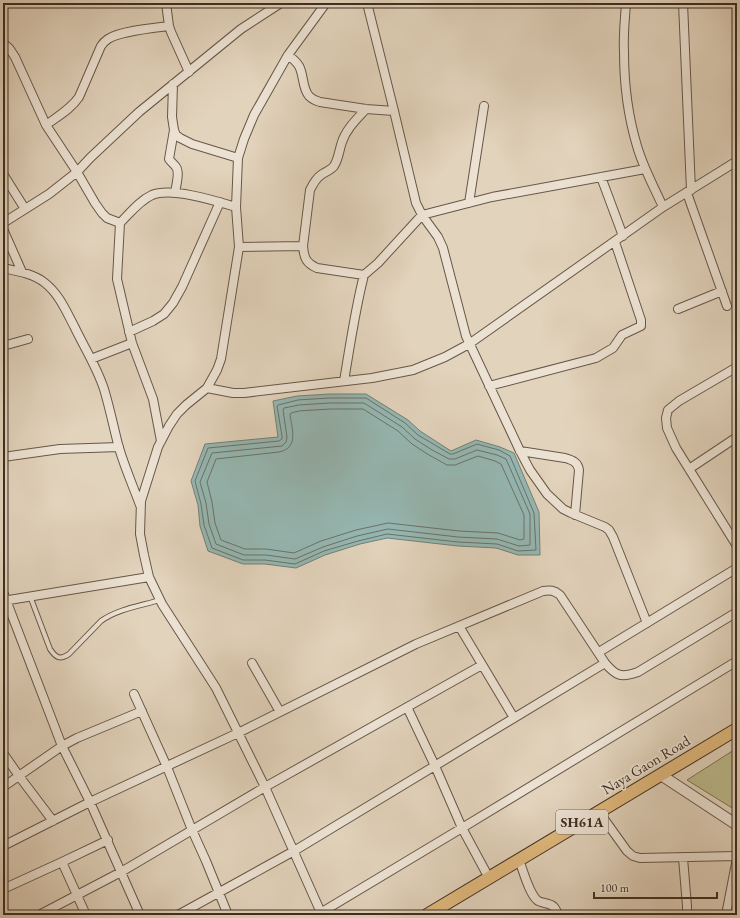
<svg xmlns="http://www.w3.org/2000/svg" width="740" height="918" viewBox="0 0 740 918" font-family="'EB Garamond',serif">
  <rect width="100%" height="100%" fill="#e2d3bc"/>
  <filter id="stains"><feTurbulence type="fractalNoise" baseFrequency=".005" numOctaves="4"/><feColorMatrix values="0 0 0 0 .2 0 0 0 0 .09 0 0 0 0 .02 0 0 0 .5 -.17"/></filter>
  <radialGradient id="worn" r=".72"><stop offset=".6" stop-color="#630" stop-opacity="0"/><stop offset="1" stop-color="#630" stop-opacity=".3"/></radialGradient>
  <path fill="#bcba8b" stroke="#7d7456" d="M737,748V811L687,780Z"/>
  <path fill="#95b7b2" stroke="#728078" d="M330,394H366L408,420L420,431L451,451L476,440L500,447L514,453L539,512L540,555H518L496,548L458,546L387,538L360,544L325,555L296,568L265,564H243L208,551L200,526L198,505L191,481L205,444L278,437L273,401L297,396Z"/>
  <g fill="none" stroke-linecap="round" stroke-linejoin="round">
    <path stroke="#6a726a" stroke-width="1" d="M330,398H366L405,423L418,435L450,454H453L477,444L499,450L510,456L534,513L536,550L518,551L497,544L458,542L387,534L358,541L324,551L295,564L265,560H243L212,548L204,525L201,504L195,481L208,448L279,441L282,439V436L277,406L278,405L298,400Z
      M330,403H364L402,427L415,439L432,450L449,459H455L477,450L497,455L506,459L530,514V545L519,546L497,539L458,537L388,529L357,536L323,547L295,559L266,555H244L216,544L209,524L206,503L200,482L212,453L282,446L286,442L287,437L283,410L284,408L299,405Z
      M331,409H363L398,431L412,444L429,455L447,465H455L478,456L495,461L501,464L524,515V539L520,540L498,533L459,531L388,523L356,530L321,541L294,553L266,549H245L221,540L215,523L212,502L207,482L216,459L279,452C299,448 292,429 290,415L291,413L299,411Z"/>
    <g stroke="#675748" stroke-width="6">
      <path id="service" d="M30,596L50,649C56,658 60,660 69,654L101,621C118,609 140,606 160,600"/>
    </g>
    <g stroke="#675748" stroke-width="10">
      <path id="minor" d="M166,3L169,26L171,32L189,72
        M367,3L394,111L416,203L422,215L438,237L443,248L466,336L520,451L530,470L547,494L563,509L571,513L605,527L609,530L613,537L647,623
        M626,3C625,19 623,36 624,52C624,83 628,116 637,146C643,167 654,187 663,207
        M683,3L691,190
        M3,43L9,48L15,57L46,125L77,172L95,203L102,213L107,218L120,223C130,213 139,201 152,195C172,187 216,201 236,207
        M288,55C292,58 296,61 299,66C304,75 302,88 309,96C312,99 316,101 320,102L366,109L394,111
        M173,84L172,117L174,130L176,135L180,138L192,144L238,158
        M366,109C357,119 346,129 342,142C339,150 339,158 334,166C331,170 325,172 321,175C316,178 313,184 310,190L303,246C304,258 306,263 317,268L364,275L378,263L422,215L492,197L645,169
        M46,125C58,116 71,109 79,97L101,46C103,43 105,41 108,39C120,31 153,28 169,26
        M174,130L169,159C171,162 174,164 176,167C180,172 176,186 175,193
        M3,174L25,209
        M601,177L623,236
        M687,193L727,306
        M469,203L484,106
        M3,223L49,194L77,172L90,158L139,112L241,29L281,3
        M120,223L117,279L132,343L153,399L161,441
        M3,229L22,272
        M239,247L303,246
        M3,268C17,271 34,274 45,283C59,294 66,311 74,326C84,347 97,367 104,389C110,409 114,429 119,448C125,468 133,486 140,505
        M678,309L722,291
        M129,332L153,321L164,314L173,303L182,287L220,202
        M3,346L28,339
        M91,359L132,343
        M737,367L679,401L668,410L666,418L667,428L676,448L737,546
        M344,381C350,346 355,310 364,275
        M489,386L596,358L613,348L622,335L641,326V320L615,242
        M207,388L233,393H244L372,378L413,370L445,357L469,344L663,207L737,161
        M520,451L565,458C572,460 578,462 579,470L575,515
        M3,457L60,449L119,447
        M689,469L737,437
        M3,592L62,746L90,802L140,915
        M3,601L149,577
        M459,626L514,718
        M599,652L737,568
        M252,663L280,712
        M134,694L167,767L192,830L206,861L228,915
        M407,707L435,766L462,828L489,878
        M3,753L19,776L53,821
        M3,787L62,746L77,738L142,711
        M599,812L627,851L633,856L640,858L737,856
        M3,846L90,802L238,733L416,644L543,591C550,590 554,590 560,595L605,663C616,676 621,678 638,672L737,612
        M683,858L687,906V915
        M519,860C523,870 529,893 537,900C541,904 549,902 554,907C556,909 557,912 558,915
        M62,862L86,915
        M3,889L62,862L108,840
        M39,915L121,872L265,787L482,665
        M178,915L294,851L605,663
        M317,915L462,828L737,661
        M322,915L265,787L216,688L162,604L149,577L144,555L140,534L141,501L158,447L169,426L177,414L186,405L207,388L217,370L221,359L239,247L236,207L238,158L244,139L254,115L288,55L326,3
        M726,915L737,858"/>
    </g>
    <g stroke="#675748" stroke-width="12">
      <path id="tertiary" d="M661,775L737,825"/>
    </g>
    <g stroke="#3e2e22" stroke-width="14">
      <path id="primary" d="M427,915L737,729"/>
    </g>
    <use href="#service" stroke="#ece2d3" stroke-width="4"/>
    <use href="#minor" stroke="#ece2d3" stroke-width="8"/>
    <use href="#tertiary" stroke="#ece2d3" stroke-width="10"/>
    <use href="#primary" stroke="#e1ba7e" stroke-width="12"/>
  </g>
  <g text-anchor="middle" stroke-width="3.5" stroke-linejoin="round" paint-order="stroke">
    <rect fill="#ece2d3" stroke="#726457" stroke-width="1" x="556" y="810" width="52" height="24" rx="3"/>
    <g font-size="14" font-weight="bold" fill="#3e2e22">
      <text x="582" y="827">SH61A</text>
    </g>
    <g font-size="15" fill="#3e2e22" stroke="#ece2d3">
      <text transform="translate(646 765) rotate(-31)" y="5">Naya Gaon Road</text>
    </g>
  </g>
  <rect width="740" height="918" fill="none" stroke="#e2d3bc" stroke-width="16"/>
  <rect x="4" y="4" width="732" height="910" fill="none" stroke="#3e2e22" stroke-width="2"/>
  <rect x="8" y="8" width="724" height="902" fill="none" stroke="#3e2e22"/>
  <path d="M594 892v6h123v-6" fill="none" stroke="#3e2e22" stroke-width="2"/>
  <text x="600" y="892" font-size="12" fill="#3e2e22" stroke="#ece2d3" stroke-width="3" paint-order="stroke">100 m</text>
  <rect width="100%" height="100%" filter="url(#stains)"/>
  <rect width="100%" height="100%" fill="url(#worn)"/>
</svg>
